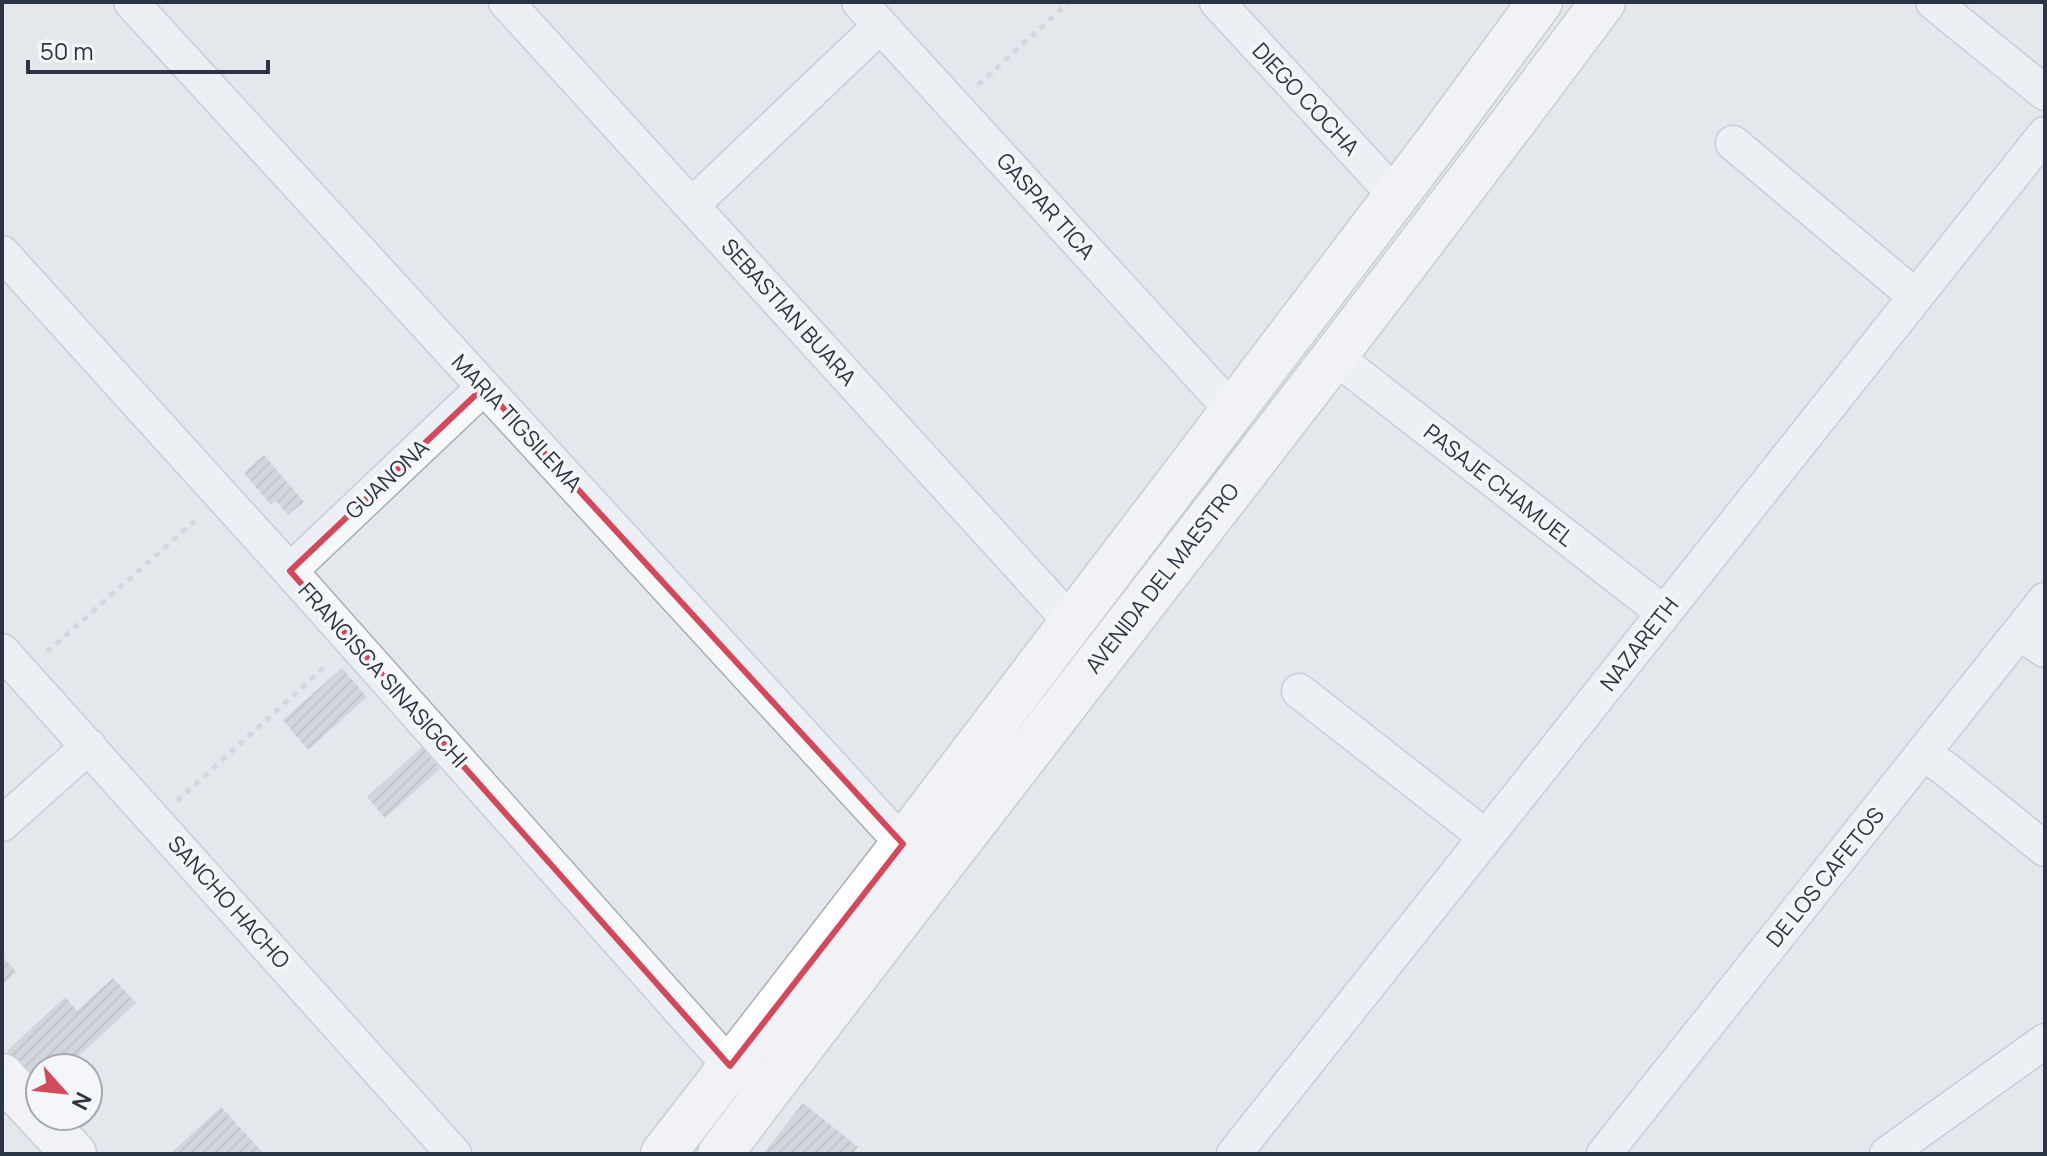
<svg xmlns="http://www.w3.org/2000/svg" width="2047" height="1156" viewBox="0 0 2047 1156" font-family="Manrope,sans-serif">
  <defs>
    <pattern id="building-hatch" width="6" height="6" patternUnits="userSpaceOnUse" patternTransform="scale(2)"><rect width="6" height="6" fill="#bbc0ca"/><path d="M-1 1l2-2M0 6l6-6M5 7l2-2" fill="none" stroke="#989da6"/></pattern>
  </defs>
  <rect width="100%" height="100%" fill="#e4e7ec"/>
  <path fill="url(#building-hatch)" d="M264,455L304,502L288,515L276,501L271,505L244,473Z
    M342,668L367,697L308,750L283,720Z
    M422,747L440,769L385,818L367,797Z
    M2,956L16,972L2,985Z
    M113,978L136,1003L66,1068H40V1087L7,1051L65,997L77,1011Z
    M803,1103L858,1147L852,1154H763Z
    M221,1107L264,1154H170Z"/>
  <g fill="none" stroke-linecap="round" stroke-linejoin="round">
    <g stroke="#a9aeb7" stroke-width="37">
      <path id="street" d="M131,2L903,844
        M506,2L1071,622
        M859,2L1232,410
        M1217,2L1395,195
        M1933,2L2045,93
        M1733,143L1916,297
        M692,205L880,26
        M2,253L290,571L730,1066L749,1081
        M1334,356L1664,613
        M290,571L484,387
        M2019,633L2045,650
        M2,651L454,1154
        M1299,691L1486,837
        M1923,753L1947,770L2045,849
        M2,824L89,746
        M1234,1154L2045,134
        M1604,1154L2045,600
        M1887,1154L2045,1041"/>
    </g>
    <g stroke="#a9aeb7" stroke-width="47">
      <path id="secondary" d="M2,1076L74,1154
        M663,1154L903,844L1443,134L1540,2
        M720,1154C1012,768 1314,390 1603,2"/>
    </g>
    <path stroke="#c2c5cb" stroke-width="5" stroke-dasharray="6 6" stroke-linecap="butt" d="M978,85L1069,2
      M47,652L198,518
      M177,801L329,663"/>
    <use href="#street" stroke="#f7f8fa" stroke-width="34"/>
    <use href="#secondary" stroke="#fff" stroke-width="44"/>
  </g>
  <path d="M0 0H2047V1156H0ZM484,387L903,844L730,1066L290,571Z" fill="#e4e7ec" fill-opacity=".55" fill-rule="evenodd"/>
  <path fill="none" stroke="#d1495b" stroke-width="6" stroke-linejoin="round" d="M484,387L903,844L730,1066L290,571Z"/>
  <g text-anchor="middle" stroke-width="7" stroke-linejoin="round" paint-order="stroke">
    <g font-size="22" fill="#2b3445" stroke="#f4f6f9">
      <text transform="translate(1306 99) rotate(47)" y="8">DIEGO COCHA</text>
      <text transform="translate(1046 206) rotate(48)" y="8">GASPAR TICA</text>
      <text transform="translate(789 312) rotate(48)" y="8">SEBASTIAN BUARA</text>
      <text transform="translate(517 423) rotate(47)" y="8">MARIA TIGSILEMA</text>
      <text transform="translate(387 479) rotate(-43)" y="8">GUANONA</text>
      <text transform="translate(1499 485) rotate(38)" y="8">PASAJE CHAMUEL</text>
      <text transform="translate(1162 578) rotate(-52)" y="8">AVENIDA DEL MAESTRO</text>
      <text transform="translate(1639 644) rotate(-52)" y="8">NAZARETH</text>
      <text transform="translate(383 675) rotate(48)" y="8">FRANCISCA SINASIGCHI</text>
      <text transform="translate(1825 877) rotate(-51)" y="8">DE LOS CAFETOS</text>
      <text transform="translate(229 902) rotate(48)" y="8">SANCHO HACHO</text>
    </g>
  </g>
  <rect width="2047" height="1156" fill="none" stroke="#2b3445" stroke-width="8"/>
  <g transform="translate(64 1092) rotate(117)"><circle r="38" fill="#f4f6f9" stroke="#a4a8b1" stroke-width="2"/>
  <path d="M0-6L14 30L0 20L-14 30Z" fill="#d1495b"/>
  <text y="-12" font-size="22" font-weight="bold" text-anchor="middle" fill="#2b3445">N</text>
  </g>
  <path d="M28 60v12h240v-12" fill="none" stroke="#2b3445" stroke-width="4"/>
  <text x="40" y="60" font-size="24" fill="#2b3445" stroke="#f4f6f9" stroke-width="6" paint-order="stroke">50 m</text>
</svg>
